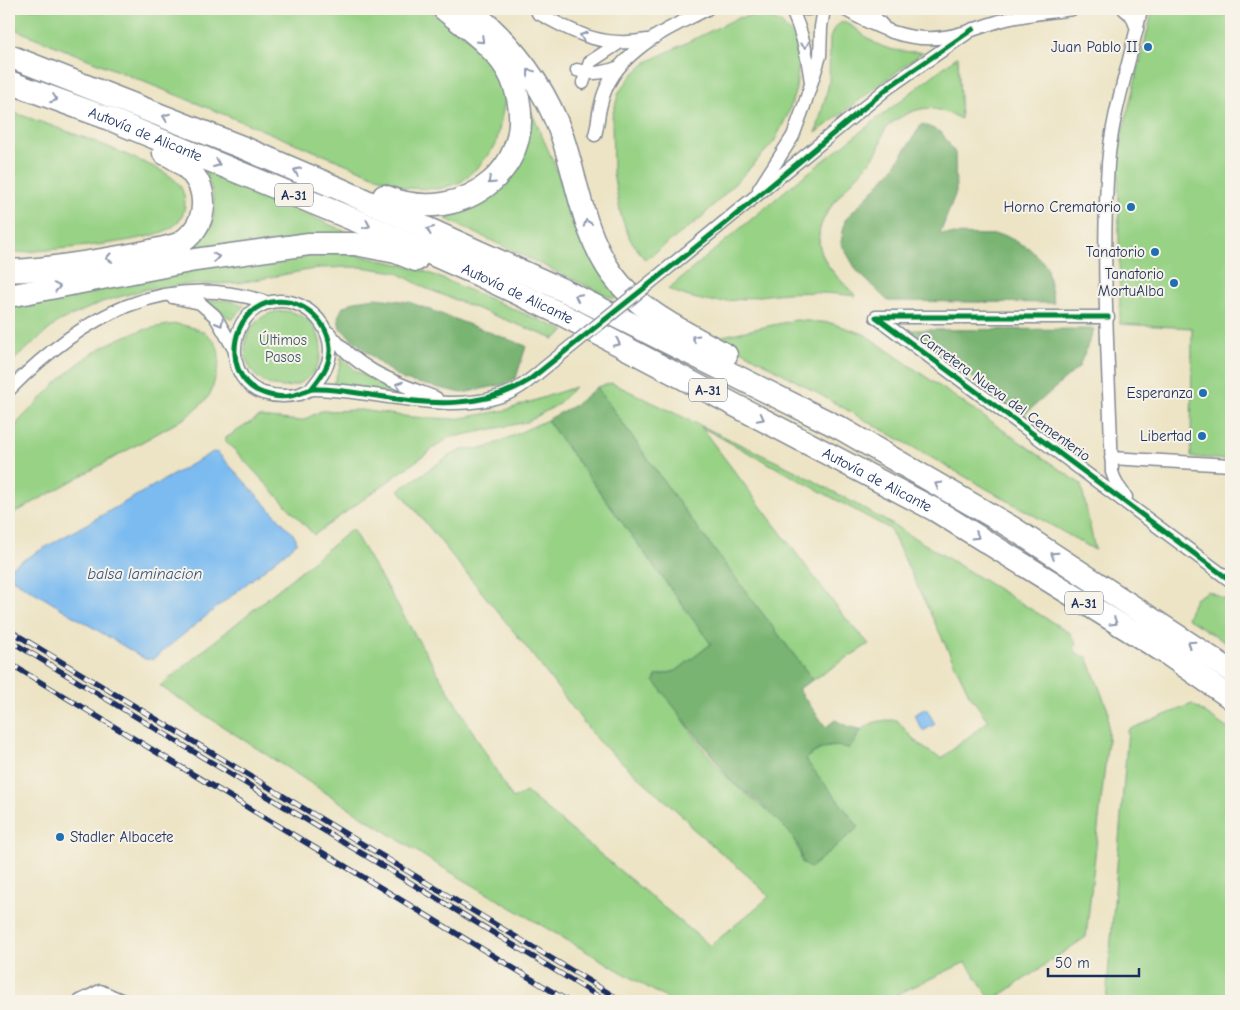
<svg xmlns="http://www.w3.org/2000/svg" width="1240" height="1010" viewBox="0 0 1240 1010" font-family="'Comic Neue',sans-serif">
  <rect width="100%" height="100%" fill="#f7f3e8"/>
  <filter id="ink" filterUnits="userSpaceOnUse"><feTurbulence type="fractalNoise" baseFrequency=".02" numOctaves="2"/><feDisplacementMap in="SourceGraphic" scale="10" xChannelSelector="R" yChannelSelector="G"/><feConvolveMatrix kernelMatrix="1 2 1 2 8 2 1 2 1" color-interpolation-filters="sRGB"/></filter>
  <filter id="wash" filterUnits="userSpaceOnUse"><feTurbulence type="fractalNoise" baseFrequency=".0096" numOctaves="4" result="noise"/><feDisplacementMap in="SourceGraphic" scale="20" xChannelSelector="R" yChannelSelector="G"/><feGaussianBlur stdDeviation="1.12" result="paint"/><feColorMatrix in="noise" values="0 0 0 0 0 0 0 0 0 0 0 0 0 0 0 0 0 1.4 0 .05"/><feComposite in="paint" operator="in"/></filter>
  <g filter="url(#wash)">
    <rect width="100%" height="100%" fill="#ede4c5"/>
    <path fill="#97d285" stroke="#598072" d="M9,9H427L475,43L503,81L506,95L496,145L480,165L461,182L439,189L405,188L9,27Z
      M1153,9H1231V460L1191,457L1192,328L1120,324L1118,150Z
      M760,14L780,22L795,38L799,61L796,89L788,114L774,142L748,170L701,218L645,260L630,239L621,216L613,173L612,117L619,92L632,75L647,62L737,18Z
      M842,22C853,25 859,32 869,39C885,51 903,52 923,52L816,133L829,83L830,38L834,28Z
      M958,56L961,119C947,113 933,105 917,110C907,113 894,120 887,127C881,134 881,147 875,155C861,175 819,209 819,236C818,262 840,279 856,296C830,293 803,291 776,294C730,299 715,310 668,289L791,186Z
      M9,111C52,126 95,140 136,159C150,165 165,171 176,181C188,193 188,214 175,225C155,244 47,249 16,253L9,250Z
      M531,111L560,177L566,206L590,255L619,294L614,299L446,219C501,197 523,171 531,111Z
      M204,169L353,235L187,251C193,244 204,237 209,229C221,209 211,188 204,169Z
      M343,252L417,268L565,331L554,339L425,288L396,272L361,267L319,268L239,283L184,285L147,289L102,302L58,322L9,364V304L220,263Z
      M227,300L244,305L232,320L205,301Z
      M245 349a38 38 0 1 1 76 0a38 38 0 1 1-76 0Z
      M796,320L831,323L864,334L1081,484L1095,550L718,337Z
      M177,324C207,329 227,341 216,375C214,382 212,392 208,397C202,405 192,412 185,418L9,516C9,503 6,443 10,435C15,423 28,412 37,403C78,359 115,330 177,324Z
      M341,357L356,371L399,395L333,384L340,366Z
      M612,383L800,473L895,526L1070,633L1075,641L1076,654L1087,657L1108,710V738L1086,937L992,1001L966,962L883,1001H671L430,860L160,686L352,529L513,799L526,792L710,946L769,897L755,882L690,826L686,819L598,741L527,648L399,490L452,454L465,449L486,448L547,420L711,644L676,671L656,676C679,712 701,752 732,782C758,807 796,823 802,863L858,827L804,759C822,748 828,744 849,748C855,743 856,738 860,732C868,721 885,720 897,720C910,736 922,750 942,758L988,721L969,694L890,529L701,427L842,614L869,644L813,680L684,510L597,387Z
      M575,387L557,405L527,422L448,438L314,535L224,439L259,417L301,421L321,411L361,410L411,417L455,419L506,410Z
      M1208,591L1231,602V646L1187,618L1195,599Z
      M1192,704L1231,731V1001H1106L1128,730Z"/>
    <path fill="#79b472" stroke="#4a7268" d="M922,124L941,132L955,153L956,192L940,234L1004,235L1029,248L1046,265L1054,303L888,301L857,271L841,243L845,220L892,170Z
      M376,298L409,302L526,346L516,378L506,384L462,393L404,380L384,367L340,328L338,317L343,307L355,301Z
      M1094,329L1079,367L1024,415L907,330Z
      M597,387L684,510L813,680L798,689L826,727L835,720L849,727L861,729L854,743L849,748C829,744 821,747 805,759L859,827L810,868L802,863L800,849L789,832L759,802L732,782L654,681L656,676L676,671L711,644L547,420L575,405Z"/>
    <path fill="#7cbbf0" stroke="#4c75a7" d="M213,452L218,453L295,536L297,543L153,659H145L9,577V568Z
      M926,708L935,724L923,731L914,715Z"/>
  </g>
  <g filter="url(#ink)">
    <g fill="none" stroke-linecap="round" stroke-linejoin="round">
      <g stroke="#848a92" stroke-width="15">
        <path id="street" d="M791,9C803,33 807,55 811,82
          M805,9H809
          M844,9C875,27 909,43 945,37C966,34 986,24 1007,19C1028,14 1051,12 1072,9
          M867,9L883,26
          M1124,9L1132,16L1137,29
          M538,13C577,34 602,48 648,40
          M577,70C591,75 603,73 617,68
          M583,83L590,62L619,43
          M595,135C598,125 598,114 601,104C612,53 666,30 707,9
          M759,189L793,136L804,106L820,56L821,27L824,9
          M662,273L889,87L973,29
          M172,297L200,303L215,316L234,349
          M1108,317H876L1231,581
          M329,333C359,371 392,381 436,398
          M312,388C321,377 331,364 330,348C328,313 286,287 255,309C227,329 227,381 263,393C276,397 287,397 300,394C305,392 309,389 314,389C374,389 456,419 513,391C524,385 534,377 543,369
          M9,390C81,317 164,268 269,303
          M1111,458L1231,465
          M1126,497L1116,483L1112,472C1109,370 1101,266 1108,164C1112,112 1131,60 1141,9
          M80,1001L100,991L123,1001"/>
      </g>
      <g stroke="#848a92" stroke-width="25">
        <g id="highway">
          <path d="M469,9C511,43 544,84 562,136C578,183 583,233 612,274C639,312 687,333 726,355"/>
          <path d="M9,56L244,148L342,190L565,291L840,428L1011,527L1231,671"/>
          <path id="s1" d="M9,82L107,118L362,223L479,275L561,314L935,510L1166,653L1231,698"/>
          <path d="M384,196C463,230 547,164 512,79C499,49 468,29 444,9"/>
          <path d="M9,270C25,274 169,251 182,242C199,229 206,214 202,193C199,176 181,160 164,153"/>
          <path d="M9,296L195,260L309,244H355L396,252L416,260"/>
        </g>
      </g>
      <use href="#street" stroke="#fff" stroke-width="12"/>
      <use href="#highway" stroke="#fff" stroke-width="22"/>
      <g stroke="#1b2f5e" stroke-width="5.5">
        <path id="rail" d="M9,630L622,1001
          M9,640L606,1001
          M9,663L568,1001"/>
      </g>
      <use href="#rail" stroke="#f7f3e8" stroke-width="4" stroke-dasharray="11" stroke-linecap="butt"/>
      <g stroke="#848a92" stroke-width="15" stroke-linecap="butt">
        <path id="street-bridge" d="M543,369L662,273"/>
      </g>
      <use href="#street-bridge" stroke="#fff" stroke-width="12"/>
      <g stroke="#f7f3e8" stroke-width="8">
        <path id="cycleway" d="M1108,317H876L1231,581
          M312,388C321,377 331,364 330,348C328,313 286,288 255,309C227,329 227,381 263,393C276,398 290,398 303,392C307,391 310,389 314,389C334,388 357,393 378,396C428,405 483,409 528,381L726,223L889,87L973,29"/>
      </g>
      <use href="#cycleway" stroke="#00873e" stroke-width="5"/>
    </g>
    <defs><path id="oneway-chevron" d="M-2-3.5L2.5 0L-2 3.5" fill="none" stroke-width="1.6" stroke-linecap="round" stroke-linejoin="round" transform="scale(1.25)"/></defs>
    <g stroke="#8d97ae">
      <use href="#oneway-chevron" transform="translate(583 36) rotate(-160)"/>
      <use href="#oneway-chevron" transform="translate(481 40) rotate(44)"/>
      <use href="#oneway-chevron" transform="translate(805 45) rotate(79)"/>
      <use href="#oneway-chevron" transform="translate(530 72) rotate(-127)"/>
      <use href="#oneway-chevron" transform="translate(54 99) rotate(20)"/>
      <use href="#oneway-chevron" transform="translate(166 117) rotate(-159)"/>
      <use href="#oneway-chevron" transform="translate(217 164) rotate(23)"/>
      <use href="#oneway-chevron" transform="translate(297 171) rotate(-157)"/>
      <use href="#oneway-chevron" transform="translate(491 181) rotate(137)"/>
      <use href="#oneway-chevron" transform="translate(587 223) rotate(-109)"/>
      <use href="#oneway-chevron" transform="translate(367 225) rotate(24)"/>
      <use href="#oneway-chevron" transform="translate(430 230) rotate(-156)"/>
      <use href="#oneway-chevron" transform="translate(216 257) rotate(-10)"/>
      <use href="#oneway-chevron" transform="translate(109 258) rotate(170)"/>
      <use href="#oneway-chevron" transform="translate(57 287) rotate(-11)"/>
      <use href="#oneway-chevron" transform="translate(578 297) rotate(-153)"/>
      <use href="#oneway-chevron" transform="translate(220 323) rotate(60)"/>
      <use href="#oneway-chevron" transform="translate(695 338) rotate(-150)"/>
      <use href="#oneway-chevron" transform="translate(617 343) rotate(27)"/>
      <use href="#oneway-chevron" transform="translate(399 385) rotate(-159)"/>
      <use href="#oneway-chevron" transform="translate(761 418) rotate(27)"/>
      <use href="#oneway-chevron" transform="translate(938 485) rotate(-150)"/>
      <use href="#oneway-chevron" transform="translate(976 536) rotate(32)"/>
      <use href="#oneway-chevron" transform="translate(1054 555) rotate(-147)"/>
      <use href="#oneway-chevron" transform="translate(1114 622) rotate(32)"/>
      <use href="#oneway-chevron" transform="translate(1191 644) rotate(-146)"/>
    </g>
  </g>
  <g fill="#1f6fb2" stroke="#f7f3e8" stroke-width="2">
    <circle cx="1148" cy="47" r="5"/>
    <circle cx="1131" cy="207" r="5"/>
    <circle cx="1155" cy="252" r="5"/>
    <circle cx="1174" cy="283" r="5"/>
    <circle cx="1203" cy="393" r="5"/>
    <circle cx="1202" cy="436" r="5"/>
    <circle cx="60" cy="837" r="5"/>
  </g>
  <g text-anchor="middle" stroke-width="4" stroke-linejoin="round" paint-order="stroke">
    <g fill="#f7f3e8" stroke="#5d6a87" stroke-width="1">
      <rect x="275" y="183.5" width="38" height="23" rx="4"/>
      <rect x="689" y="378.5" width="38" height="23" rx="4"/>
      <rect x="1065" y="591.5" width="38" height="23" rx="4"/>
    </g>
    <g font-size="14" font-weight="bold" fill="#1b2f5e">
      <text x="294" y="200">A-31</text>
      <text x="708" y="395">A-31</text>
      <text x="1084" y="608">A-31</text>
    </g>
    <g font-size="15" fill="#1b2f5e" stroke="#f7f3e8" text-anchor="end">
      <text x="1138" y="52">Juan Pablo II</text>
      <text x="1121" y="212">Horno Crematorio</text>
      <text x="1145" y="257">Tanatorio</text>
      <text x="1164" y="279">Tanatorio<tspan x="1164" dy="17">MortuAlba</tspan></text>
      <text x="1193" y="398">Esperanza</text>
      <text x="1192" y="441">Libertad</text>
      <text x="70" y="842" text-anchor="start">Stadler Albacete</text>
    </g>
    <g font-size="15" fill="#1b2f5e" stroke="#f7f3e8">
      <text dy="5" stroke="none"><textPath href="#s1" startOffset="146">Autovía de Alicante</textPath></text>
      <text dy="5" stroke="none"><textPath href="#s1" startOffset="551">Autovía de Alicante</textPath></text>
      <text transform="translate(1005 397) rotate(36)" y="5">Carretera Nueva del Cementerio</text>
      <text dy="5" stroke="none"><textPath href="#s1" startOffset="956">Autovía de Alicante</textPath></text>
    </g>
    <g font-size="15" fill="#3a5868" stroke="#f7f3e8">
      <text x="283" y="345">Últimos<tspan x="283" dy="17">Pasos</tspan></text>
    </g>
    <g font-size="16" font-style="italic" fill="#335282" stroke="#f7f3e8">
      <text x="145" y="579">balsa laminacion</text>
    </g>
  </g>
  <rect width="1240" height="1010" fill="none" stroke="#f7f3e8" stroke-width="30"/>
  <path d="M1048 968v8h91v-8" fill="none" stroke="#1b2f5e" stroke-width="2.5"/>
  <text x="1055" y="968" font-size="15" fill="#1b2f5e" stroke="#f7f3e8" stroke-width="4" paint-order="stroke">50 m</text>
</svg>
